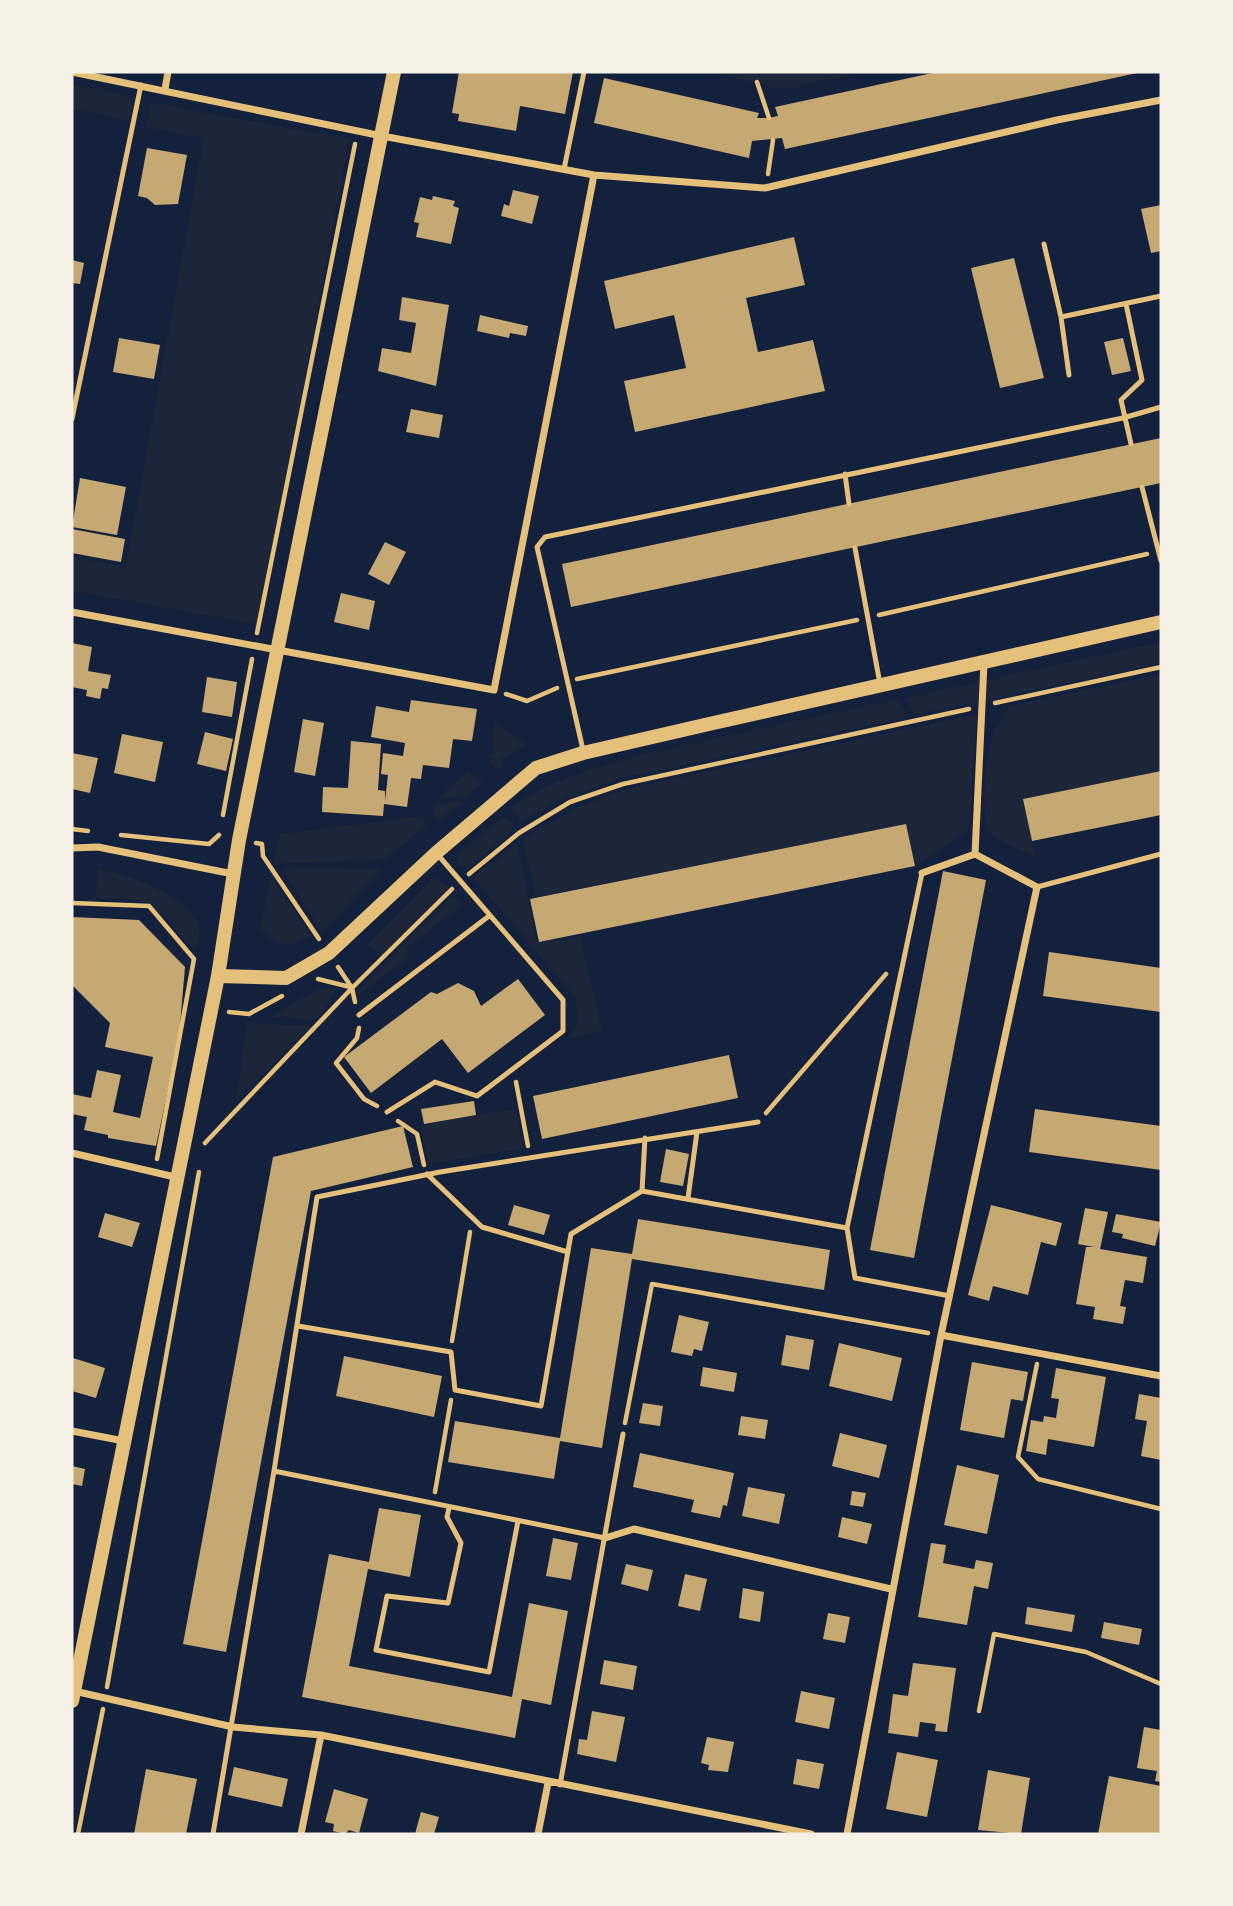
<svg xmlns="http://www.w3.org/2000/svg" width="1233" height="1906" viewBox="0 0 1233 1906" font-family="Rubik,sans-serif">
  <rect width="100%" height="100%" fill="#14213d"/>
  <path fill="#1d2539" d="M710,72H866L784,89Z
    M72,84L127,95L132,106L129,121L72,109Z
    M151,103L349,139L260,625L72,591L73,557L126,567L204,138L146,127Z
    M1161,642V663L987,700V680Z
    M1161,674V771L1023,799L1036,856C1021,850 1004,846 992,834C978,818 986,757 993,737C996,727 1003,716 1008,707Z
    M979,682L978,702L915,715L906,698Z
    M898,699L908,717L626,777L570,796L522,821L512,811L513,806C572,767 642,755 710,740C772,726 835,712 898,699Z
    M977,714L969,829L915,866L906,824L536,897L523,838L575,808L626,789Z
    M495,723L528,745L501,759L503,765L495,770L489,756L494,753L492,744Z
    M468,772L483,783L468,795L436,799Z
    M462,802L437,822L433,804Z
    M423,816L426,826L385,859L274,864L280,834Z
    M502,818L513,822L512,832L467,869L456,865L459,853Z
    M517,843L537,943L580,937L602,1031L569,1039L578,1023L575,997L473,877Z
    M282,868L382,869L322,933Z
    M98,869C125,873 188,896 198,924C199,929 199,936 200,941L194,949C152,901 160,900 95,898Z
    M271,877L312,937C286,946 279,950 260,928Z
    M433,878L450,886L382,957L368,944Z
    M453,895L462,905L406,948L409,957L356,997L354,995Z
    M338,988L316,1020L269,1017L319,989Z
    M247,1023L311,1026L237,1099Z
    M516,1109L523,1148L428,1164L421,1125Z"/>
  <path fill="#c6a872" d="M459,72H573L565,114L520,106L516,131L458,121L459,114L452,113Z
    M937,72L1137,73L785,149L782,138L752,141L749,158L594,123L604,78L759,113L757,118H769L778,116L775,107Z
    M147,148L187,155L178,204L155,205L147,198L138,196Z
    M513,190L539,196L532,224L501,216L504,204L509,206Z
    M433,196L455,201L453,206L459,208L451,244L416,237L419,223L414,222L420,197L432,200Z
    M1161,205V251L1151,253L1141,209Z
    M794,237L805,285L746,298L758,352L813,340L825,391L635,432L624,381L686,368L674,315L615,329L604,281Z
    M1014,258L1044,378L1000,388L971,268Z
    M72,260L84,263L80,284L72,283Z
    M402,297L449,305L436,386L378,371L382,348L411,353L416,323L399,320Z
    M480,315L528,326L526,336L510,333L509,338L477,331Z
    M119,338L160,345L154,379L113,372Z
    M1123,338L1131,371L1112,375L1104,342Z
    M411,409L443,415L439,438L406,432Z
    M1161,438V483L571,607L562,564Z
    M80,478L126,487L117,535L72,527Z
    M72,529L125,539L121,562L72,553Z
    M385,542L406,552L389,585L368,574Z
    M341,593L375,601L369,630L334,622Z
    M72,643L92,647L88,671L111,675L108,689L102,688L100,699L86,696L87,690L72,687Z
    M207,677L237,682L232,717L202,712Z
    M411,700L477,709L472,741L453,739L449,768L423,765L421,779L411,778L407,807L384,804L383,816L322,812L323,787L348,788L351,741L381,744L378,790L385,791V801L388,775L381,774L383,753L403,756L405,743L371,737L376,706L409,712Z
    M303,719L324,723L315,776L294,772Z
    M205,732L233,739L226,771L197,764Z
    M122,734L163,742L155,782L114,773Z
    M72,753L98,758L90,793L72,789Z
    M1161,771V815L1032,841L1023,799Z
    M906,824L915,866L539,942L530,899Z
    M943,871L986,880L914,1258L870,1250Z
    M72,917L139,920L185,967L179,1037L156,1146L108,1138V1135L84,1130L87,1117L72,1114V1094L91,1098L97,1070L121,1075L113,1112L140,1118L153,1057L105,1047L110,1023L72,985Z
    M1049,952L1161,968V1012L1043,996Z
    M518,979L545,1015L468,1073L442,1039L371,1093L344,1057L431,992L437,994L458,983L474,991L481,1006Z
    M729,1055L738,1098L542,1139L533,1096Z
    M474,1101L476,1115L424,1124L421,1109Z
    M1035,1109L1161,1126V1170L1029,1152Z
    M403,1126L413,1167L311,1191L226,1652L183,1644L273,1157Z
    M666,1149L689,1154L683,1186L660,1182Z
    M514,1205L550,1215L544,1235L508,1225Z
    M991,1205L1062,1223L1056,1246L1041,1242L1028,1295L993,1286L989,1301L968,1295Z
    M1085,1208L1108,1212L1100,1249L1147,1257L1143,1283L1125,1280L1120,1306L1126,1307L1123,1324L1093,1319L1095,1307L1076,1304L1086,1247H1094L1078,1244Z
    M105,1213L140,1223L132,1247L98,1237Z
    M1116,1214L1161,1222L1155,1246L1122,1238L1123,1234L1112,1232Z
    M638,1219L830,1250L824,1290L632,1259L602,1448L560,1441L554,1479L448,1462L455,1421L560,1438L591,1248L632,1254Z
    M679,1315L709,1322L702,1351L694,1349L692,1356L671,1352Z
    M786,1335L814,1340L809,1370L781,1365Z
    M839,1343L902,1358L892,1401L829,1386Z
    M344,1356L442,1376L434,1417L336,1396Z
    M73,1358L105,1368L96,1398L72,1391Z
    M972,1362L1028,1372L1023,1401L1011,1399L1004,1438L960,1430Z
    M703,1367L737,1373L734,1392L700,1386Z
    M1056,1368L1106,1377L1094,1447L1048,1439L1046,1455L1026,1451L1031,1420L1043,1422L1044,1416L1056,1418L1059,1399L1051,1398Z
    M1139,1394L1161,1398V1460L1141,1456L1147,1421L1135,1419Z
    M643,1403L663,1406L660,1426L639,1423Z
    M741,1416L768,1420L765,1439L738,1435Z
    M840,1433L887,1445L879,1478L832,1466Z
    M640,1453L734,1473L727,1506L723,1505L720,1518L691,1512L694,1500L633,1487Z
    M957,1465L999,1475L987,1534L944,1525Z
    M72,1466L85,1469L82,1486L72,1484Z
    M748,1487L785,1494L779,1524L742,1516Z
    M852,1491L866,1493L863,1507L850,1505Z
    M379,1508L421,1515L410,1577L368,1569L349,1666L512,1697L529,1603L568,1611L551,1705L522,1699L515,1738L302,1697L329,1554L369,1562Z
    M842,1517L872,1524L867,1544L838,1537Z
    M553,1538L578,1543L571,1580L546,1576Z
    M931,1543L946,1545L943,1563L974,1569L976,1560L993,1563L988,1589L974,1586L967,1625L918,1617Z
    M626,1564L653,1570L648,1591L621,1584Z
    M685,1574L707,1579L700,1611L678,1606Z
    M743,1588L764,1592L760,1622L739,1618Z
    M1027,1607L1075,1615L1072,1632L1025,1624Z
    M828,1613L850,1617L845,1643L823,1639Z
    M1104,1622L1142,1629L1139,1645L1101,1638Z
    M604,1660L637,1666L633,1690L600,1684Z
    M913,1663L956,1668L947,1732L935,1731L936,1724L920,1722L918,1737L888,1733L893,1694L908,1696Z
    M801,1691L835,1698L829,1729L795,1722Z
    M592,1711L625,1717L616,1762L577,1754L579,1739L587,1740Z
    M1144,1727L1161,1730V1782L1155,1781L1157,1771L1137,1768Z
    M707,1737L734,1742L728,1772L708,1770L709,1765L701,1763Z
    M897,1752L938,1760L927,1817L886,1809Z
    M797,1759L824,1764L819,1789L793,1784Z
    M234,1767L288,1779L282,1807L228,1795Z
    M146,1769L197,1779L186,1834H134Z
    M988,1770L1030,1778L1021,1834L978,1830Z
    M1109,1776L1161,1786V1834H1098Z
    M334,1789L368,1799L359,1833L349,1830L345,1834L333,1831L334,1824L325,1822Z
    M421,1812L439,1817L434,1834H415Z"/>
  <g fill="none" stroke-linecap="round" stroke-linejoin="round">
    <path stroke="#e5c07b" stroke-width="4.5" d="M757,82L769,118
      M768,174L773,140
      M879,615L1147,554
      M257,633L355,144
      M577,679L857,620
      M506,694L527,701L557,688
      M995,703L1161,667
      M223,815L252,659
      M72,829L88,831
      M121,835L209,844L219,835
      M256,843L262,844L263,856L319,939
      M469,874L519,833L570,802L623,784L969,709
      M72,903L149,906L194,959L157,1159
      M338,967L352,988L355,1002
      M318,979L350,987
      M229,1012L249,1014L282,996
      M359,1028L357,1038L336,1063L364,1099L377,1106
      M516,1082L528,1146
      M766,1113L886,974
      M398,1121L417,1134L424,1165
      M205,1143L352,988L452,889
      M452,1341L470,1232
      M1037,1364L1018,1457L1038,1479L1161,1509
      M625,1423L652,1284L928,1333
      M435,1492L451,1400
      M107,1687L199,1172
      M979,1711L994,1634L1086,1652L1161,1684
      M78,1834L103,1709"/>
    <path stroke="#e5c07b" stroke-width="5" d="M564,169L584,72
      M1044,244L1061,317L1161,296
      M1126,304L1142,380L1121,400L1131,444
      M1061,317L1069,375
      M72,419L141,85
      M845,474L849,504
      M1142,487L1161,561
      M855,548L880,684
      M583,750L537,547L545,537L1123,418L1161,407
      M1037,887L1161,854
      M359,1015L489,916
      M387,1112L435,1082L477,1096L563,1031V1000L438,855
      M427,1174L482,1227L568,1252
      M642,1191L645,1138
      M688,1198L697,1132
      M847,1228L855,1278L950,1296
      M298,1326L451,1352L455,1390L541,1406L571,1234L642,1191L847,1228L922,873
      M274,1471L317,1197L440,1172L758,1122
      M449,1508L447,1517L461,1543L448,1603L387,1596L376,1650L489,1672L518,1521
      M560,1785L623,1434
      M213,1834L274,1471L605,1538"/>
    <path stroke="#e5c07b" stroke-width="7" d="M72,72L382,136L594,175L765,188L1057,120L1161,100
      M165,89L168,72
      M72,612L494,690L594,175
      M72,848L98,847L233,874
      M975,854L984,663
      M72,1153L175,1177
      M941,1335L1161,1376
      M72,1431L124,1441
      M605,1538L634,1529L891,1589
      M74,1691L233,1727L321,1735L811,1834
      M301,1834L321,1735
      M538,1834L548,1783
      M847,1834L941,1335L1037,887L975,854L922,873"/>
    <path stroke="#e5c07b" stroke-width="14" d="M218,976L286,978L329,953L436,853L536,768L583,753L709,724L1161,622
      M72,1701L218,976L239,840L394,72"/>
  </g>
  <rect width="1233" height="1906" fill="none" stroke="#f6f1e7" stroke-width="147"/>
</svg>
